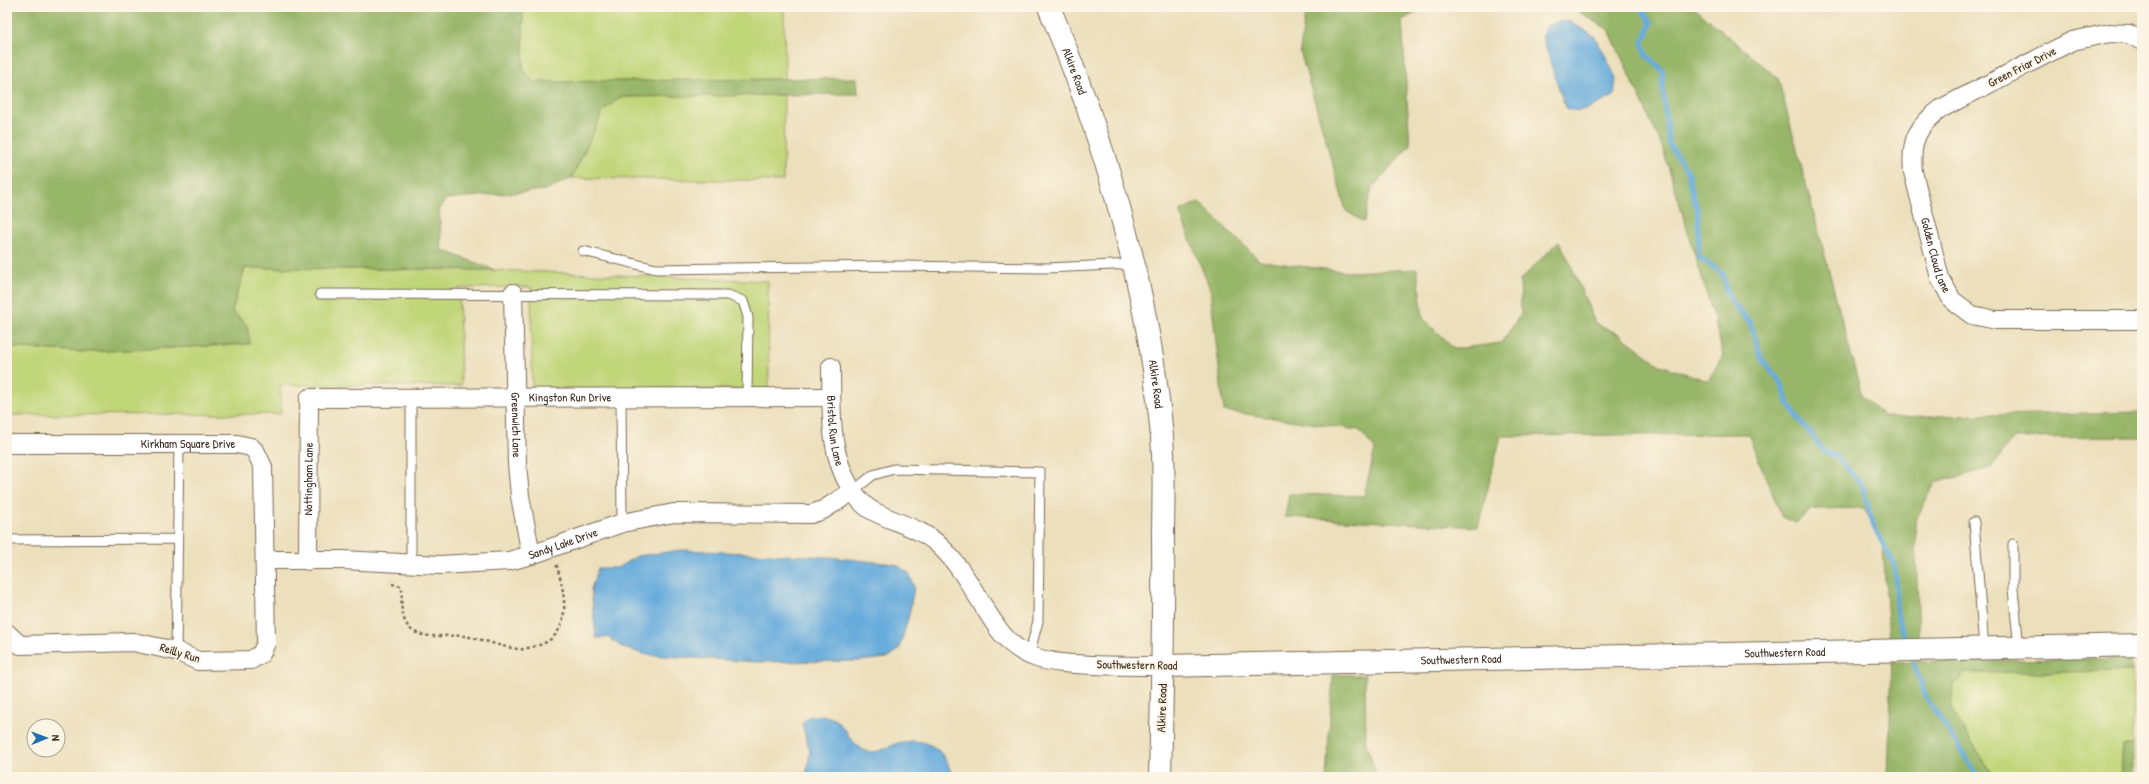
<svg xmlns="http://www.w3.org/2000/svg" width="2149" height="784" viewBox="0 0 2149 784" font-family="'Patrick Hand',sans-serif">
  <rect width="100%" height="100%" fill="#fcf5e5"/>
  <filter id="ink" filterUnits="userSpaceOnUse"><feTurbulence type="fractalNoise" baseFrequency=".025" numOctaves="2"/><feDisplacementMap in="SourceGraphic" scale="8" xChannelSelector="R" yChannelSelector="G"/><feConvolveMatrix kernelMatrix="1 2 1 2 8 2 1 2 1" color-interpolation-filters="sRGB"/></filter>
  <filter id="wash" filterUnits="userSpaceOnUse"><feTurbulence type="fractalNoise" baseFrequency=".012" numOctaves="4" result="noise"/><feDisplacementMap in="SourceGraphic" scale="16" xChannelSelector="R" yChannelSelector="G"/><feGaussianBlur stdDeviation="0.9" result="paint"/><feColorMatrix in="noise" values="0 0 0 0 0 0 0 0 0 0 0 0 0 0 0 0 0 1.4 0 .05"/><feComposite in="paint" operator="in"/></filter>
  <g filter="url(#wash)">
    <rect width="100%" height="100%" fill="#ecdfbc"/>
    <path fill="#c1d579" stroke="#7e804c" d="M523,7H784L785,79L534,82L523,70Z
      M784,95L783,181L572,178L603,111L620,97Z
      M245,268L495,270L768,281L769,389H532L531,287L459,288L461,386L280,385L281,414L7,415V347L85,352L249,344L247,325L232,311Z
      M2132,671L2133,746H2122V777H1994L1951,709L1954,684L1966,673Z"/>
    <path fill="#98b669" stroke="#6a7044" d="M7,7H523V70L534,82L857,78L858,94L620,97L603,111L572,178L545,190L446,199L439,210L442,250L495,270L245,268L232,311L247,325L250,344L85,352L7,347Z
      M1306,7H1426L1402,20L1410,145L1372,188L1364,222L1346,211L1300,51Z
      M1564,7H1693L1778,78L1862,396L1885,417L2142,412V437L2013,438L1991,468L1935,483L1915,521L1919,640L1889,638L1883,548L1864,508L1812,509L1796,523L1782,517L1748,434L1501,436L1478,527L1285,517L1289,494L1364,496L1375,449L1359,430L1224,411L1210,289L1179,211L1199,202L1260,261L1347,272L1417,269L1423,318L1454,349L1501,343L1521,314L1520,280L1559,241L1570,263L1595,323L1619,334L1660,365L1708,381L1723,355L1714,318L1662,146L1609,30L1573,8Z
      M2131,658L2132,671L1966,673L1954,684L1951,709L1994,777H1888L1892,662Z
      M1333,675H1365L1366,745L1378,777H1326Z
      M2122,746H2133V777H2122Z"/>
    <path fill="#67acdc" stroke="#516b7d" d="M1568,21L1594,36L1603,51L1616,78L1614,96C1599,103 1581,117 1565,107L1542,36L1545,27L1557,22Z
      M682,550L829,557L895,564L909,573L914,587L909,615L899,650L887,658L858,661L757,662L648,655L623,648L608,637L596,638L591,589L598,568H617L637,556Z
      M822,715C826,716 830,717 834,719C844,724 852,747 866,751C877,755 888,746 898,743C927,736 946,749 952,777H806L810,751L802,724L808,717Z"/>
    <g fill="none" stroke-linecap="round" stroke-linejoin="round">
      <path stroke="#67acdc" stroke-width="5" d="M1641,7L1651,24L1642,43L1646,55L1663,71L1662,84L1669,144L1689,173L1690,185L1698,212L1699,257L1723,274L1727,293L1734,305L1750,322L1761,358L1782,384L1788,403L1799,419L1824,451L1836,456L1862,485L1874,527L1895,566L1898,619L1904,636
        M1913,662L1926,697L1978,777"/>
    </g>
  </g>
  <g filter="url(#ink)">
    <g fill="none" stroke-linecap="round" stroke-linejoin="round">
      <g stroke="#796955" stroke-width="11">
        <path id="service" d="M583,251L656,269L895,266L1047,268L1134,264
          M320,294L728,295L743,301L748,317L747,396
          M621,396L622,523
          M411,397V563
          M853,491L873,475L894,469L1040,472L1038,621L1029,655
          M1974,522L1984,648
          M7,540L177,539
          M2013,544V589L2019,648
          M176,651L179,444"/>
      </g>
      <g stroke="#796955" stroke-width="20">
        <g id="minor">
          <path id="s1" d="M2142,41L2129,34L2110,33L2072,41L1942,108C1917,126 1910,140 1913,172L1940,278L1952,300L1972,315L1996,320H2142"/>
          <path id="s2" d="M513,293L517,464L520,496L531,555"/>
          <path id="s3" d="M831,367C832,408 828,450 850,487C856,496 863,506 873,511C895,523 922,528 940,546C964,569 978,600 997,627C1021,663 1054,663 1093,665C1117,666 1140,666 1163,666"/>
          <path id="s4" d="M7,444H237L251,447L256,452L263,467L266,643L261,654L251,660L198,661L176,651L133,642L20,645L7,633"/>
          <path id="s5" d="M266,560H342L440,565L509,561L531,555L622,523L674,513L811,514L823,510L853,491"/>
          <path id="s6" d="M308,561L309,398L831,397"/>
        </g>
      </g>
      <g stroke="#796955" stroke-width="24">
        <g id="tertiary">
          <path id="s7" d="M1163,666L2142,645"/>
        </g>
      </g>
      <g stroke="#796955" stroke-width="24">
        <g id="secondary">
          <path id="s8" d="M1049,7C1106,144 1149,289 1162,437C1165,471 1163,506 1163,540C1164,619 1162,698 1160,777"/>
        </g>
      </g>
      <path stroke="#796955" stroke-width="2.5" stroke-dasharray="3 3" stroke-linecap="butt" d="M392,584L401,586L402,589C401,603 400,622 413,631C428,640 448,634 464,636C483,639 500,647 518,649C524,650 530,647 536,646C575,636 565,592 556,563"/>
      <use href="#service" stroke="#fff" stroke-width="9"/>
      <use href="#minor" stroke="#fff" stroke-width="18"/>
      <use href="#tertiary" stroke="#fff" stroke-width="22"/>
      <use href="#secondary" stroke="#fff" stroke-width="22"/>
    </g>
  </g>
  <g text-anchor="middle" stroke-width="3.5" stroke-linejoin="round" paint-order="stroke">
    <g font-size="12" fill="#3b2a1e" stroke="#fcf5e5">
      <text transform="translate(2022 67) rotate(-27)" y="4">Green Friar Drive</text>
      <text dy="4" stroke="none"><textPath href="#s8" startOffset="69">Alkire Road</textPath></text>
      <text dy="4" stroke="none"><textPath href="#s1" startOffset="380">Golden Cloud Lane</textPath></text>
      <text dy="4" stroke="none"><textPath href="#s8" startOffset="393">Alkire Road</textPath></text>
      <text dy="4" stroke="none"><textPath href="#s6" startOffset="424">Kingston Run Drive</textPath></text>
      <text dy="4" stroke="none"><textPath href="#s2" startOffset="132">Greenwich Lane</textPath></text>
      <text dy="4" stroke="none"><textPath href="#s3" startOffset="64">Bristol Run Lane</textPath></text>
      <text dy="4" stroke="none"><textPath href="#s4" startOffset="181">Kirkham Square Drive</textPath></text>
      <text dy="4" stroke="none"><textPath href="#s6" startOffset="82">Nottingham Lane</textPath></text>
      <text dy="4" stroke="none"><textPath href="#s5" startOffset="300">Sandy Lake Drive</textPath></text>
      <text transform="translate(180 653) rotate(17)" y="4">Reilly Run</text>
      <text dy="4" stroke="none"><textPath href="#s7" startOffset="622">Southwestern Road</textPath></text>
      <text dy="4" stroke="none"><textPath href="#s7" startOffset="298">Southwestern Road</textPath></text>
      <text transform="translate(1137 665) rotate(1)" y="4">Southwestern Road</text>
      <text transform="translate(1162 708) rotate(-88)" y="4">Alkire Road</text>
    </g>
  </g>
  <rect width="2149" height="784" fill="none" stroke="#fcf5e5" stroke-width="24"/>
  <g transform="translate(46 738) rotate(89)"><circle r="19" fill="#fcf5e5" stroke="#afa495"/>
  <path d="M0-3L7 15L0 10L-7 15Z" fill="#1f6fb2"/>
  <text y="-6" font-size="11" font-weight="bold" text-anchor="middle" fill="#3b2a1e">N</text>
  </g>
</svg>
